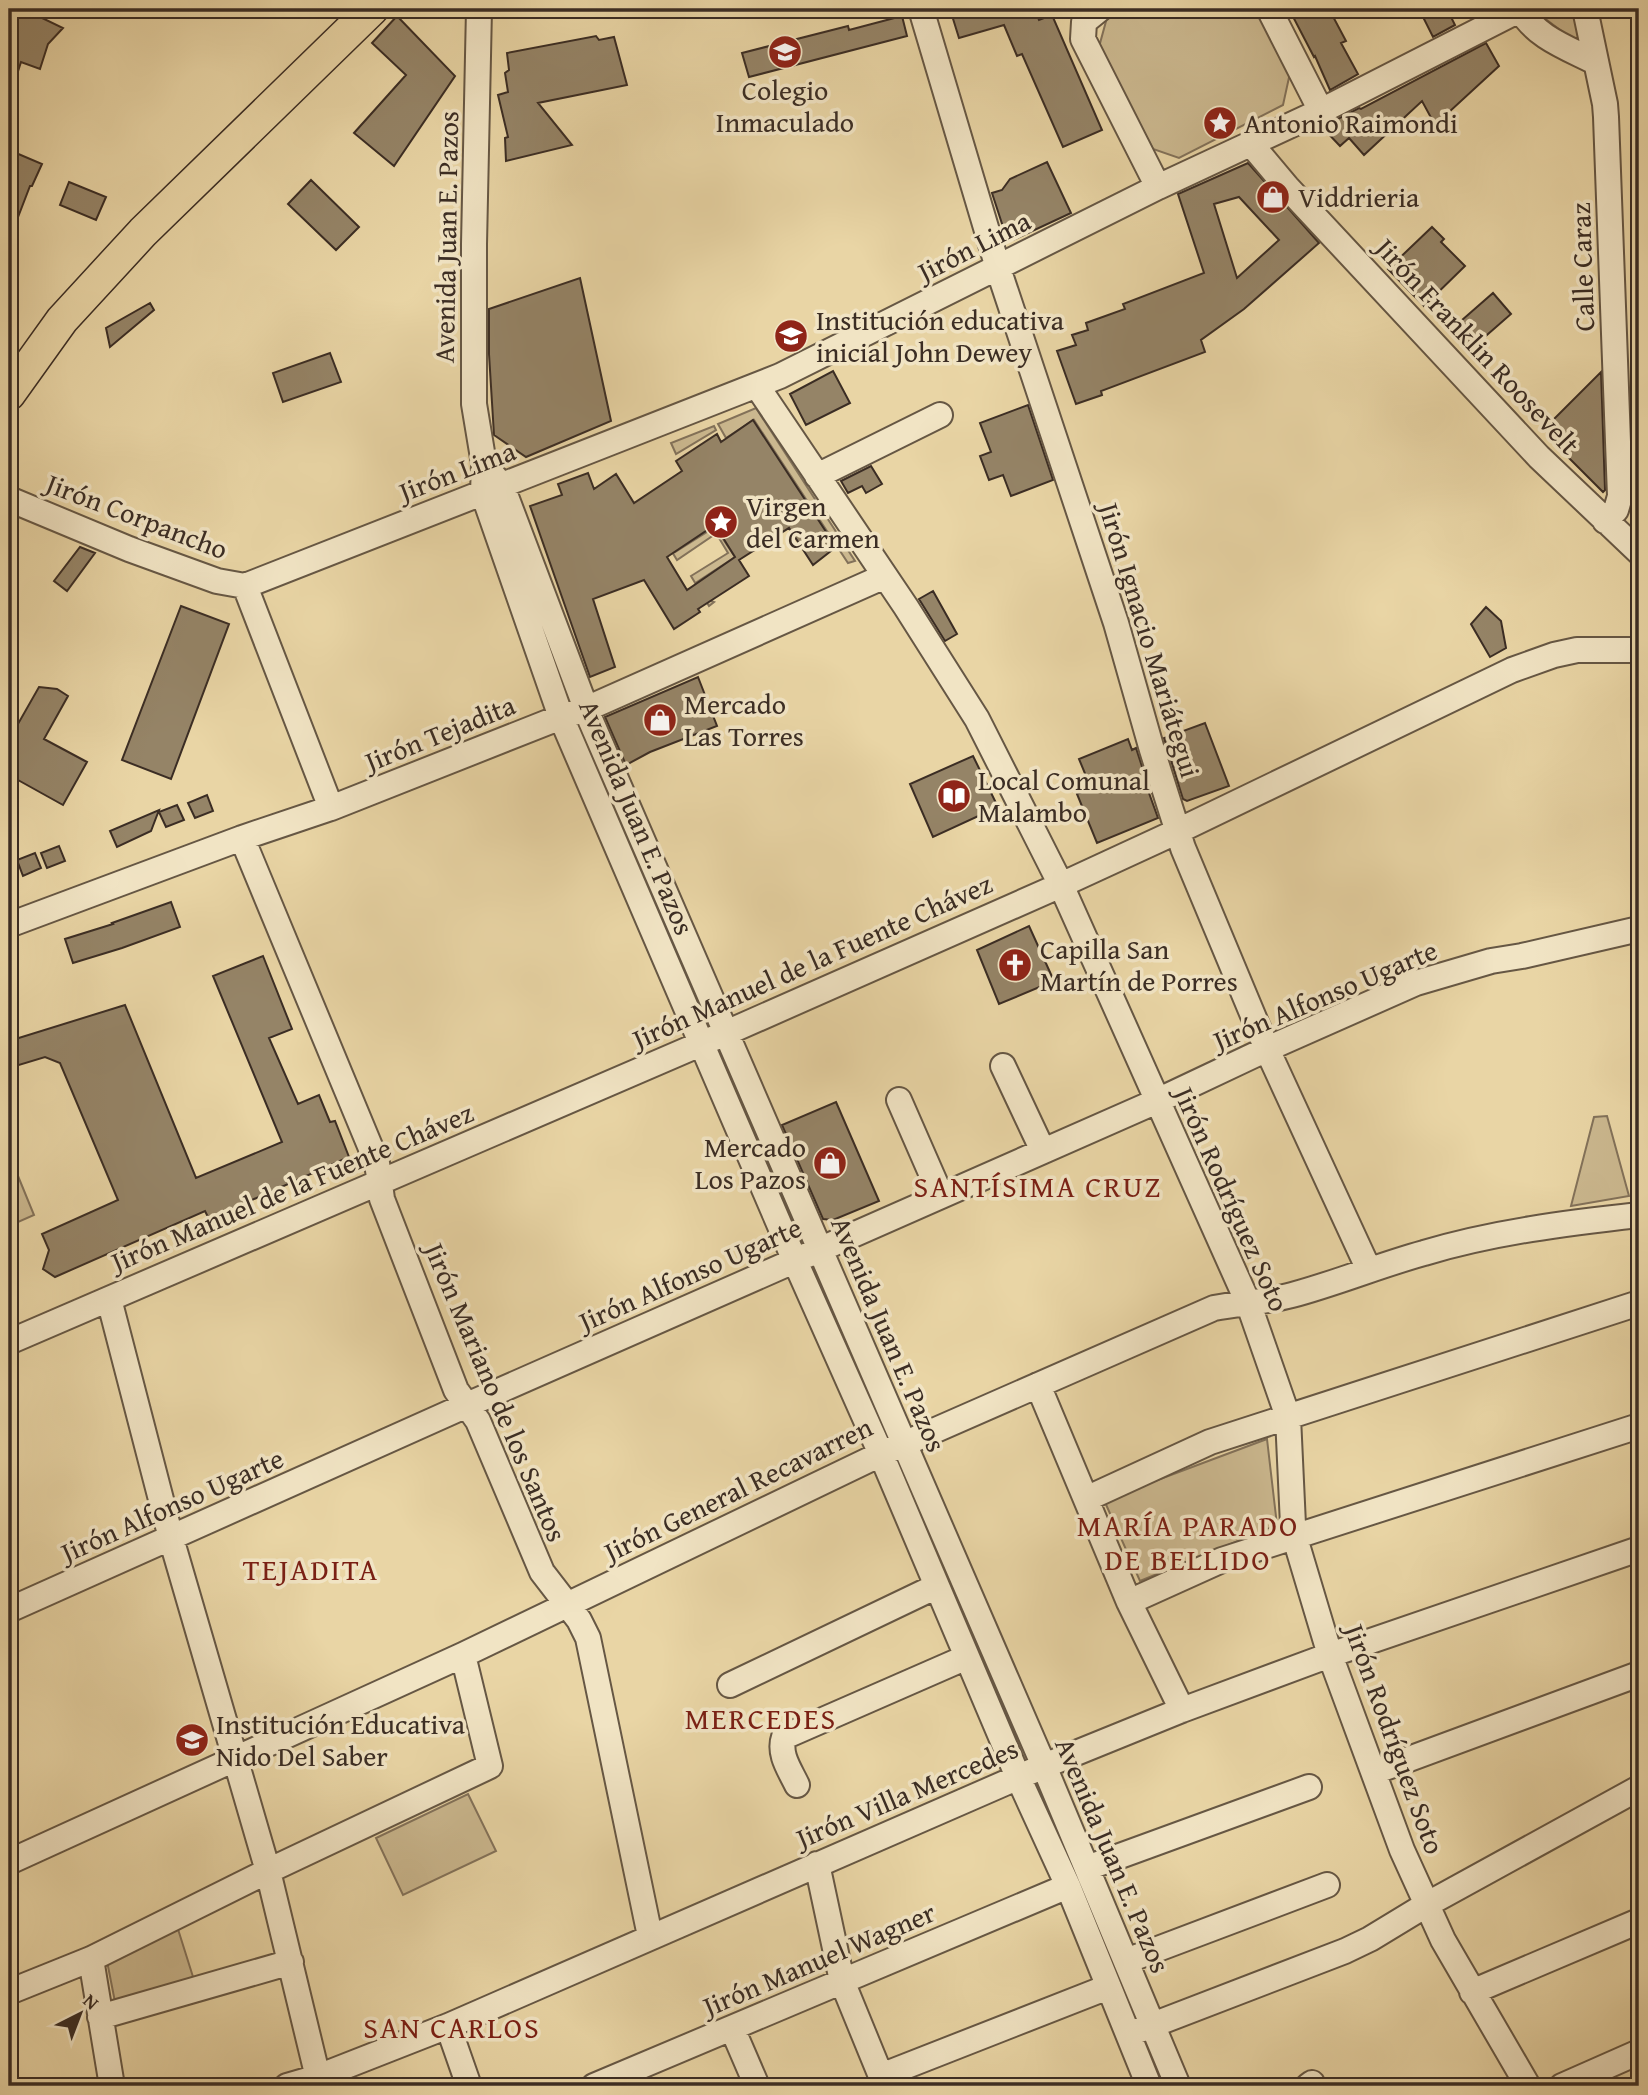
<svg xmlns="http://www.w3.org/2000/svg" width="1648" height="2095" viewBox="0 0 1648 2095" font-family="'Gentium Book Plus',serif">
  <rect width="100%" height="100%" fill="#e9d5a5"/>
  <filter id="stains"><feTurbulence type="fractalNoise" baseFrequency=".00286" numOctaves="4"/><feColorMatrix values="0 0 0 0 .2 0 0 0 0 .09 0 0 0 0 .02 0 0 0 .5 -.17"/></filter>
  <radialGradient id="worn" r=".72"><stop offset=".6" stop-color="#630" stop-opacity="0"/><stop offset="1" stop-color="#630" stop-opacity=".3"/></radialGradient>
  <path fill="#cbb88f" stroke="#83725a" stroke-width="2" d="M1118,9H1257L1290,73L1283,105L1179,158L1153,149L1099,47L1108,14Z
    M1541,9H1578L1584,48L1535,11Z
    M756,408L855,561L848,563L754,420L726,438L718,424Z
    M714,426L716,430L676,454L671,443Z
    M754,514H762L723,539L735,557L697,582L711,601L714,602L709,606L691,576L728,553L719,538Z
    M709,516L730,524L677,560L660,532L664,533L675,552L715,527Z
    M1607,1116L1629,1196L1571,1206L1594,1117Z
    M18,1176L34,1215L9,1226V1180Z
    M1267,1439L1277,1525L1140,1581L1104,1500Z
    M468,1794L496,1851L403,1895L376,1838Z
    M177,1926L194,1980L115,2002L106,1956Z"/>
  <path fill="#958467" stroke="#3b2d24" stroke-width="2" fill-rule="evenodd" d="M17,9H44L40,17L63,28L48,44L40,69L21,62L12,90L9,89V26Z
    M950,9H1044V13L1037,15L1039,20L1052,15L1102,130L1063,147L1022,54L1017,56L1004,25L959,38Z
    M1289,9H1329L1346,41L1341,43L1358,74L1330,90L1315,56L1314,57Z
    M1419,9H1447L1455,25L1433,37Z
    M397,16L455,76L394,166L354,133L406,75L372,43Z
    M902,16L907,36L749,77L742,53L848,26L849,30Z
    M596,36L599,40L614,37L627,85L538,103L572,145L506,161L505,138L508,137L498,95L508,92L505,73L509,70L507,53Z
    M1486,43L1499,66L1435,125L1422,101L1364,155L1349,138L1340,146L1322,127L1359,108L1361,109Z
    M9,150L42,164L32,186H30L10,238Z
    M1047,162L1071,213L1013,240L1006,236L992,193L1002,190L1010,179Z
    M1248,163L1319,243L1244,309L1201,340L1205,352L1101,391L1102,395L1076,404L1057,351L1076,345L1072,335L1088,330L1086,323L1125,309L1123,304L1204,273L1178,194ZM1239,197L1279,240L1237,278L1214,204Z
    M311,180L359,227L336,250L288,204Z
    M69,182L106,197L96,220L60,205Z
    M1432,227L1444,239L1441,242L1465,266L1424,306L1388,269Z
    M580,278L611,421L526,457L494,435L489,354V309Z
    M1493,293L1511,314L1472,348L1454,327Z
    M150,303L154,310L110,347L106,328Z
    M330,353L341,382L283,402L273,373Z
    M833,371L850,403L806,425L790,394Z
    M1601,372L1605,490L1603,492L1561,450L1563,448L1544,429Z
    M1028,405L1053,480L1011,496L1003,475L989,480L980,456L991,452L980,423Z
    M753,420L836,547L813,565L789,528L739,560L749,576L698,609L700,612L674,629L644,580L593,599L615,667L590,677L530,506L562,495L558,484L588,473L594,489L616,474L634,503L682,471L676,461L717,434L721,442ZM715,525L735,557L687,590L667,557Z
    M871,466L882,484L866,493L862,486L848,493L841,481Z
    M80,547L95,553L67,591L54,581Z
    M933,591L957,634L945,641L919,599Z
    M181,606L229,624L171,779L122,760Z
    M1486,607L1501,621L1506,648L1490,657L1471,624Z
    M698,677L717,726L650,752L626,765L605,717Z
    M39,687L57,689L68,696L44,739L87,762L63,805L9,775V719L18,724Z
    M1205,723L1229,786L1187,801L1183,799L1164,738Z
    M1128,739L1132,750L1136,748L1147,782H1145L1158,818L1097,843L1077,794L1091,788L1079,759Z
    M973,756L998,807L933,837L910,784Z
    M207,795L213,811L195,818L188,803Z
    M177,805L184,820L166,827L159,812Z
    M159,810L151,831L117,847L110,831Z
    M59,846L65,861L47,868L41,853Z
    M35,853L41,868L23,876L17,860Z
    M171,902L180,927L122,948L73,963L65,939L113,924L112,923Z
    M1029,926L1054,981L999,1004L977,950Z
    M263,956L292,1029L269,1038L298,1104L319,1095L330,1122L335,1121L349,1157L209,1219L205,1211L55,1277L43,1269L49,1250L42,1234L118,1200L60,1063L45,1057L9,1068V1041L125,1005L196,1178L282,1142L213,976Z
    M836,1102L879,1201L833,1220L823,1219L782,1125Z"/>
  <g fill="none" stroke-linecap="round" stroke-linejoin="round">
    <g stroke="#665744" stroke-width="28">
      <path id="minor" d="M479,9L474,244V404L484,464L483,493L561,717L795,1261L881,1454L1018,1777L1068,1886L1149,2086
        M921,9L998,268L1116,623L1152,750L1183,848L1267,1049L1369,1270
        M1100,9L1084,22L1083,39L1158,187
        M1269,9L1321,111
        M1520,9C1535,37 1568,48 1595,62
        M1585,9L1605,104L1606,117L1620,496L1616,510L1605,521
        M1251,144L1287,187L1539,457L1639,552
        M757,386L906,607L977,719L1061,885L1249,1305L1288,1417L1293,1525L1295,1538L1330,1655L1402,1850L1443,1940L1528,2086
        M484,464L502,486L590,719L1044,1766L1178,2086
        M817,476L940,415
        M9,499L129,549L217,581L245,586
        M245,586L780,376L1158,187L1321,111L1521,9
        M245,586L331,808
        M242,838L377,1163L382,1199L456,1390L478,1421L542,1572L579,1620L588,1638L650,1936
        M9,925L242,838L331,808L561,717L586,709L885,576
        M1003,1066L1043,1151
        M899,1100L941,1196
        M109,1299L171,1538L268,1871L320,2086
        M9,1342L726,1033L1061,885L1178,831L1512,670L1554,655L1577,650H1639
        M1038,1385L1129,1602L1182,1710
        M1086,1499L1210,1442L1639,1303
        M1129,1602L1222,1560L1639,1426
        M9,1610L467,1405L1157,1101L1267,1049L1416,983L1491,961L1522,956L1639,929
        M730,1685L937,1586
        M1374,1772L1639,1674
        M797,1785C790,1770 778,1754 784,1737L967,1657
        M9,1862L463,1655L881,1454L1214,1308C1240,1303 1266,1302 1292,1295C1337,1283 1380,1265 1424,1253C1494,1232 1567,1223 1639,1215
        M817,1864L842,1981L885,2086
        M1087,1868L1309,1787
        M91,1959L112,2086
        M1126,1961L1327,1885
        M9,1992L91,1959L268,1871L490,1766L463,1655
        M1472,1992L1639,1921
        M100,2017L291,1962
        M448,2026L469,2086
        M732,2028L757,2086
        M1137,2031L1345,1951L1370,1939L1426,1905L1639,1788
        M881,2076L1108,1987
        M287,2086L318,2077L448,2026L1044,1766L1182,1710L1330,1655L1639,1549
        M594,2086L1068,1886
        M1308,2086L1312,2083
        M1562,2086L1639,2052"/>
    </g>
    <g stroke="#3b2d24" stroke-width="35">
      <path id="major" d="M9,394L62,320L143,232L372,9"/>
    </g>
    <use href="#minor" stroke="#f1e4c4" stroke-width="24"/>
    <use href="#major" stroke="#e9d5a5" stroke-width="32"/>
  </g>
  <defs>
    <g id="school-disc" transform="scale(1.75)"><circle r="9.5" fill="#8f2418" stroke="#f1e4c4"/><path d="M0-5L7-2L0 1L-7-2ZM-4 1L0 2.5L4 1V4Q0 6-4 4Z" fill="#fff"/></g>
    <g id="sight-disc" transform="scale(1.75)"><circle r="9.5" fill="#8f2418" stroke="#f1e4c4"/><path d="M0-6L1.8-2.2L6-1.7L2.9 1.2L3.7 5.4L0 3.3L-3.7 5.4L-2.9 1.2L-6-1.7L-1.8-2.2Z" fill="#fff"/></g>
    <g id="shop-disc" transform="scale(1.75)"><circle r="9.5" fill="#8f2418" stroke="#f1e4c4"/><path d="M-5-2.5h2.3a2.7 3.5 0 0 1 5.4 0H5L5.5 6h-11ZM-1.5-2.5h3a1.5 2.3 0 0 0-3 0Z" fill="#fff"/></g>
    <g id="library-disc" transform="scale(1.75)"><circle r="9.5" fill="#8f2418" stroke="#f1e4c4"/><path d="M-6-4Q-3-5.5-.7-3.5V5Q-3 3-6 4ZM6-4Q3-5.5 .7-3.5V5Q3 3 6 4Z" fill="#fff"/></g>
    <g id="church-disc" transform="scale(1.75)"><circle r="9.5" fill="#8f2418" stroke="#f1e4c4"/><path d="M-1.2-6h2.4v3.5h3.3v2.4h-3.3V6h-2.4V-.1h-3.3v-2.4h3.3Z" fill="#fff"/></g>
  </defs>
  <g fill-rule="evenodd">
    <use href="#school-disc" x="785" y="52"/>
    <use href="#sight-disc" x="1220" y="123"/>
    <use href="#shop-disc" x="1273" y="197"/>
    <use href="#school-disc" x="791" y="336"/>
    <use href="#sight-disc" x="721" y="522"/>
    <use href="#shop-disc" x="660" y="720"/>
    <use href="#library-disc" x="954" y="796"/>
    <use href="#church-disc" x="1015" y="965"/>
    <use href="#shop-disc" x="830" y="1163"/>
    <use href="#school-disc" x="192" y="1740"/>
  </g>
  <g text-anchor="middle" stroke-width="7" stroke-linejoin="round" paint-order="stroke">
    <g font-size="28" fill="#3b2d24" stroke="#f1e4c4" text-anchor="start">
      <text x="785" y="100" text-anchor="middle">Colegio<tspan x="785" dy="32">Inmaculado</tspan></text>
      <text x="1244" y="133">Antonio Raimondi</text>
      <text x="1298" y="207">Viddrieria</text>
      <text x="816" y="330">Institución educativa<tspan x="816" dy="32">inicial John Dewey</tspan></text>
      <text x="746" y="516">Virgen<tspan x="746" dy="32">del Carmen</tspan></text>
      <text x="684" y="714">Mercado<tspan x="684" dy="32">Las Torres</tspan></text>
      <text x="978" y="790">Local Comunal<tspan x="978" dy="32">Malambo</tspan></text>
      <text x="1040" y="959">Capilla San<tspan x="1040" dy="32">Martín de Porres</tspan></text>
      <text x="806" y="1157" text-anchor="end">Mercado<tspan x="806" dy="32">Los Pazos</tspan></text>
      <text x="216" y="1734">Institución Educativa<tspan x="216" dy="32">Nido Del Saber</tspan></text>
    </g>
    <g font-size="28" fill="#3b2d24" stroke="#f1e4c4">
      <text transform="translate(446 237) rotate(-89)" y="10">Avenida Juan E. Pazos</text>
      <text transform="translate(974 246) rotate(-27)" y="10">Jirón Lima</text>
      <text transform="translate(1582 267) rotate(-92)" y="10">Calle Caraz</text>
      <text transform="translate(1478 346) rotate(47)" y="10">Jirón Franklin Roosevelt</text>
      <text transform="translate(457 471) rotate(-21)" y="10">Jirón Lima</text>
      <text transform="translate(137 516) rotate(21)" y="10">Jirón Corpancho</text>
      <text transform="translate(1150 640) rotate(73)" y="10">Jirón Ignacio Mariátegui</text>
      <text transform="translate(440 733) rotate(-22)" y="10">Jirón Tejadita</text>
      <text transform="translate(637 817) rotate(67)" y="10">Avenida Juan E. Pazos</text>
      <text transform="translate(812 961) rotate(-24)" y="10">Jirón Manuel de la Fuente Chávez</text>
      <text transform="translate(1325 995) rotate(-23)" y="10">Jirón Alfonso Ugarte</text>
      <text transform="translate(292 1187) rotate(-23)" y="10">Jirón Manuel de la Fuente Chávez</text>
      <text transform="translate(1232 1199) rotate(66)" y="10">Jirón Rodríguez Soto</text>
      <text transform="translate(690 1274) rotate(-24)" y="10">Jirón Alfonso Ugarte</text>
      <text transform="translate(889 1334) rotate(67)" y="10">Avenida Juan E. Pazos</text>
      <text transform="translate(496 1392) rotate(67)" y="10">Jirón Mariano de los Santos</text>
      <text transform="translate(738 1489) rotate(-26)" y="10">Jirón General Recavarren</text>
      <text transform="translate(172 1505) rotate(-24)" y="10">Jirón Alfonso Ugarte</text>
      <text transform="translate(1395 1739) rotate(70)" y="10">Jirón Rodríguez Soto</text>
      <text transform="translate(907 1793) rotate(-23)" y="10">Jirón Villa Mercedes</text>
      <text transform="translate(1113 1855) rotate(67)" y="10">Avenida Juan E. Pazos</text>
      <text transform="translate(819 1959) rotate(-23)" y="10">Jirón Manuel Wagner</text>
    </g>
    <g font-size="30" letter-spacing="2" fill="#7a1f14" stroke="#f1e4c4">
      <text x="1038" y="1197">SANTÍSIMA CRUZ</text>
      <text x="1188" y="1536">MARÍA PARADO<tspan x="1188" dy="34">DE BELLIDO</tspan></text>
      <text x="311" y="1580">TEJADITA</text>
      <text x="761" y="1729">MERCEDES</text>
      <text x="452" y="2038">SAN CARLOS</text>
    </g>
  </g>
  <rect width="1648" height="2095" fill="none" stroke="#e9d5a5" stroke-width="35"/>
  <rect x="10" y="10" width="1627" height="2074" fill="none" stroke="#3b2d24" stroke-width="3.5"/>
  <rect x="18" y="18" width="1613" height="2060" fill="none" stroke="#3b2d24" stroke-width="2"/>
  <g transform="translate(80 2014) rotate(42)" stroke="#f1e4c4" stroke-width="5" paint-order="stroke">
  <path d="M0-5L12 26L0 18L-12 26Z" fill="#3b2d24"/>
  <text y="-10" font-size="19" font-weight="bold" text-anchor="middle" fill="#3b2d24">N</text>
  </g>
  <rect width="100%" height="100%" filter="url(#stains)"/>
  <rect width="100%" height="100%" fill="url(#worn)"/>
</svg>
